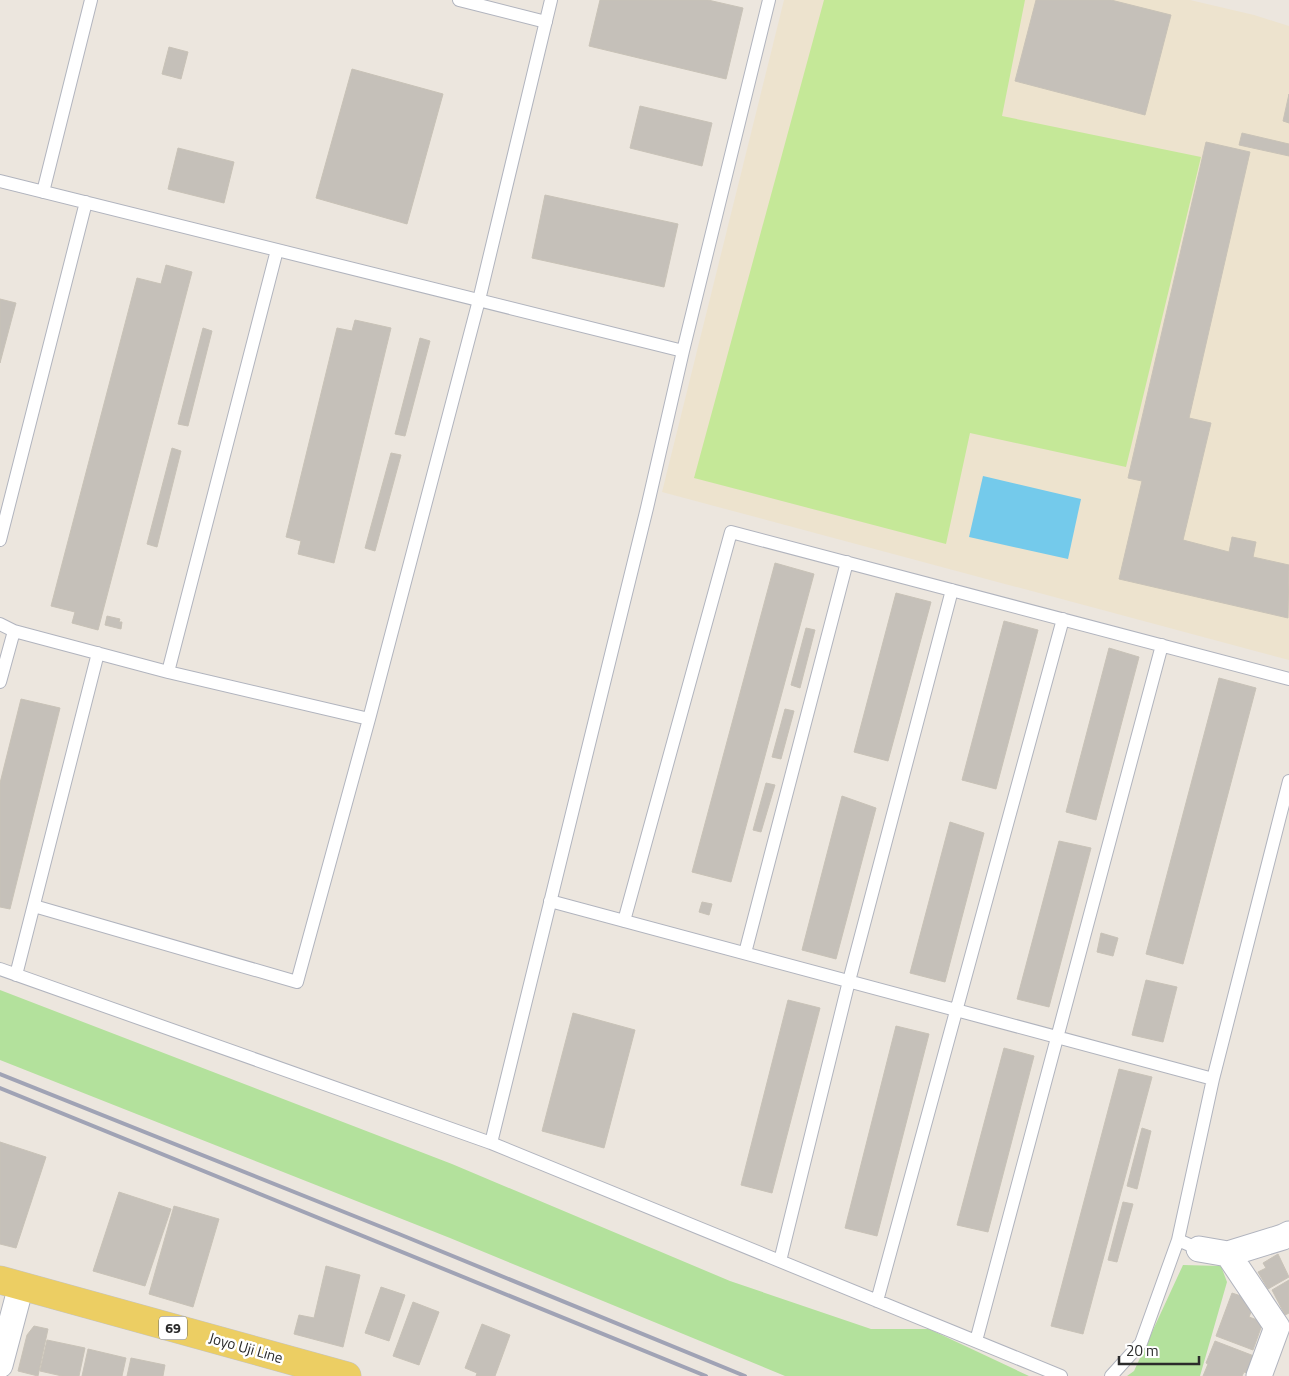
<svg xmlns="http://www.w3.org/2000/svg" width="1289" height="1376" viewBox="0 0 1289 1376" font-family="'Titillium Web',sans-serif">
  <rect width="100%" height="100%" fill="#ece6de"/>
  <path fill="#ede3ce" d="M784,0H1190L1254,15L1289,26V660L662,492Z"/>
  <path fill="#b3e19c" d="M0,990L452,1164L730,1281L871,1329H929L1029,1376H785L450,1238L0,1060Z
    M1183,1265L1221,1266L1227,1282L1200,1376H1127L1134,1371Z"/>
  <path fill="#c5e898" d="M824,0H1025L1002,116L1201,157L1126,467L970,433L946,544L694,478Z"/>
  <path fill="#74caeb" d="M983,476L1081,499L1068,559L969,537Z"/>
  <path fill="#c5c0b9" stroke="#c8c2b7" d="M600,0H708L743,8L726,79L589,46Z
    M1036,0H1111L1171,15L1145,115L1015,81Z
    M169,47L188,52L181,79L162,74Z
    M352,69L443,94L407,224L316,198Z
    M1289,94V123L1283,121Z
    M640,106L712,123L702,166L630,148Z
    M1242,133L1289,144V156L1239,145Z
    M1206,142L1250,152L1189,418L1211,423L1183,540L1229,552L1232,537L1256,542L1253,557L1289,565L1288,618L1119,579L1142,481L1128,478Z
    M178,148L234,162L224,203L168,189Z
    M545,195L678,224L664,287L532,258Z
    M166,265L192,272L98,630L72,623L75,612L51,606L137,278L161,284Z
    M0,299L16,303L0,363Z
    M355,320L391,328L334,563L298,554L301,541L286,537L337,328L352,331Z
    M203,328L212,331L188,426L178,424Z
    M420,338L430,341L405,436L395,434Z
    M172,448L181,451L157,547L147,544Z
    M391,453L401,455L375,551L365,548Z
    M775,563L814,574L731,882L692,872Z
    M896,593L931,602L888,761L854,752Z
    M107,616L120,619L119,622H122L121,629L105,625Z
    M1004,621L1038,630L996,789L962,780Z
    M806,628L815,630L800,688L791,685Z
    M1109,648L1139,657L1096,820L1066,812Z
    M1219,678L1256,688L1183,964L1146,954Z
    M21,699L60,708L10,909L0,907V783Z
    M785,709L794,711L781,759L772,757Z
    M766,783L775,785L761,832L753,830Z
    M842,796L876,808L836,959L802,950Z
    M950,822L984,833L945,982L910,973Z
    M1059,841L1091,848L1049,1007L1017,999Z
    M702,902L712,904L709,915L699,912Z
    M1101,933L1118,938L1113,956L1097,952Z
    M1146,980L1177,987L1163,1042L1132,1035Z
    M788,1000L820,1008L772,1193L741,1185Z
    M573,1013L635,1030L604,1148L542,1131Z
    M896,1026L929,1034L877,1236L845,1228Z
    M1004,1048L1034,1056L988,1232L957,1225Z
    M1119,1069L1152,1077L1083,1334L1051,1326Z
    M1142,1128L1151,1131L1137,1189L1127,1186Z
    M0,1142L46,1157L16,1248L0,1244Z
    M119,1192L171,1209L145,1286L93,1271Z
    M1123,1202L1133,1204L1117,1262L1108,1260Z
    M174,1206L219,1219L193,1307L149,1294Z
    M1278,1254L1289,1277L1268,1289L1258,1272L1266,1268L1263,1263Z
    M326,1266L360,1275L343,1347L294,1334L299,1315L314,1318Z
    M1289,1280V1313L1285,1315L1272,1290Z
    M381,1287L405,1295L389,1341L365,1333Z
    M1232,1293L1247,1298L1245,1304L1253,1307L1249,1317L1263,1322L1253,1350L1216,1336Z
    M413,1302L439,1312L419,1365L393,1356Z
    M482,1324L510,1335L495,1376H476L477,1373L465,1368Z
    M34,1326L48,1329L38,1376L18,1371L27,1335Z
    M47,1340L85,1348L79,1376H62L40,1371Z
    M1215,1341L1254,1356L1247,1373L1244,1372L1242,1376H1203L1208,1364L1206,1363Z
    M88,1349L126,1358L122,1376H82Z
    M131,1358L165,1365L163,1376H127Z"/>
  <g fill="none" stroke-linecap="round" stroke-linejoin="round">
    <g stroke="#b1b4be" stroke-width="14">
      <path id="lane" d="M459,0L546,22
        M0,181L683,351
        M43,192L91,0
        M0,540L86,202
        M0,624L14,631L168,672L369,719L479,300L551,0
        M168,672L277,250
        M0,682L14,631
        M550,901L1213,1079
        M34,906L297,982L369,719
        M624,921L731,532L1289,679
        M745,953L847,562
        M0,969L491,1143L1061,1376
        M16,975L98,653
        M491,1143L647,508L683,351L769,0
        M1178,1240L1213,1079L1289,781
        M780,1261L849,981L952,590
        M877,1301L1063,619
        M976,1341L1162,645
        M1111,1376L1141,1343L1178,1240L1199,1249"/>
    </g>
    <g stroke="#b1b4be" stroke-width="27">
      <path id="street" d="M1199,1249L1228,1254L1283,1237L1289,1234
        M1228,1254L1277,1327L1259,1376
        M0,1365L21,1286"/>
    </g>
    <g stroke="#c4c4c4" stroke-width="29">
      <path id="primary" d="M0,1280L347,1376"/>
    </g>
    <use href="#lane" stroke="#fff" stroke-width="12"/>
    <use href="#street" stroke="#fff" stroke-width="25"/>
    <use href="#primary" stroke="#ecce63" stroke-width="28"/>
    <path stroke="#a0a3b5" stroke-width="4" d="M0,1074L399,1234L745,1376
      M0,1088L706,1376"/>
  </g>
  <g text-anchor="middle" stroke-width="5" stroke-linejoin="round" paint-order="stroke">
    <rect fill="#fff" stroke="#6b6b6b" stroke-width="1" x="159" y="1316.5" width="28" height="23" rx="4"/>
    <g font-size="14" font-weight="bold" fill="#2b2b2b">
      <text x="173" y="1333">69</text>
    </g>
    <g font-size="15" fill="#2b2b2b" stroke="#fff">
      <text transform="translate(246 1348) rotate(16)" y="5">Joyo Uji Line</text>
    </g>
  </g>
  <path d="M1119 1356v8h80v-8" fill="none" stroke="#2b2b2b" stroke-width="2.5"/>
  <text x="1126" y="1356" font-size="15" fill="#2b2b2b" stroke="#ffffff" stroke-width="4" paint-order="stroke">20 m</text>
</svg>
